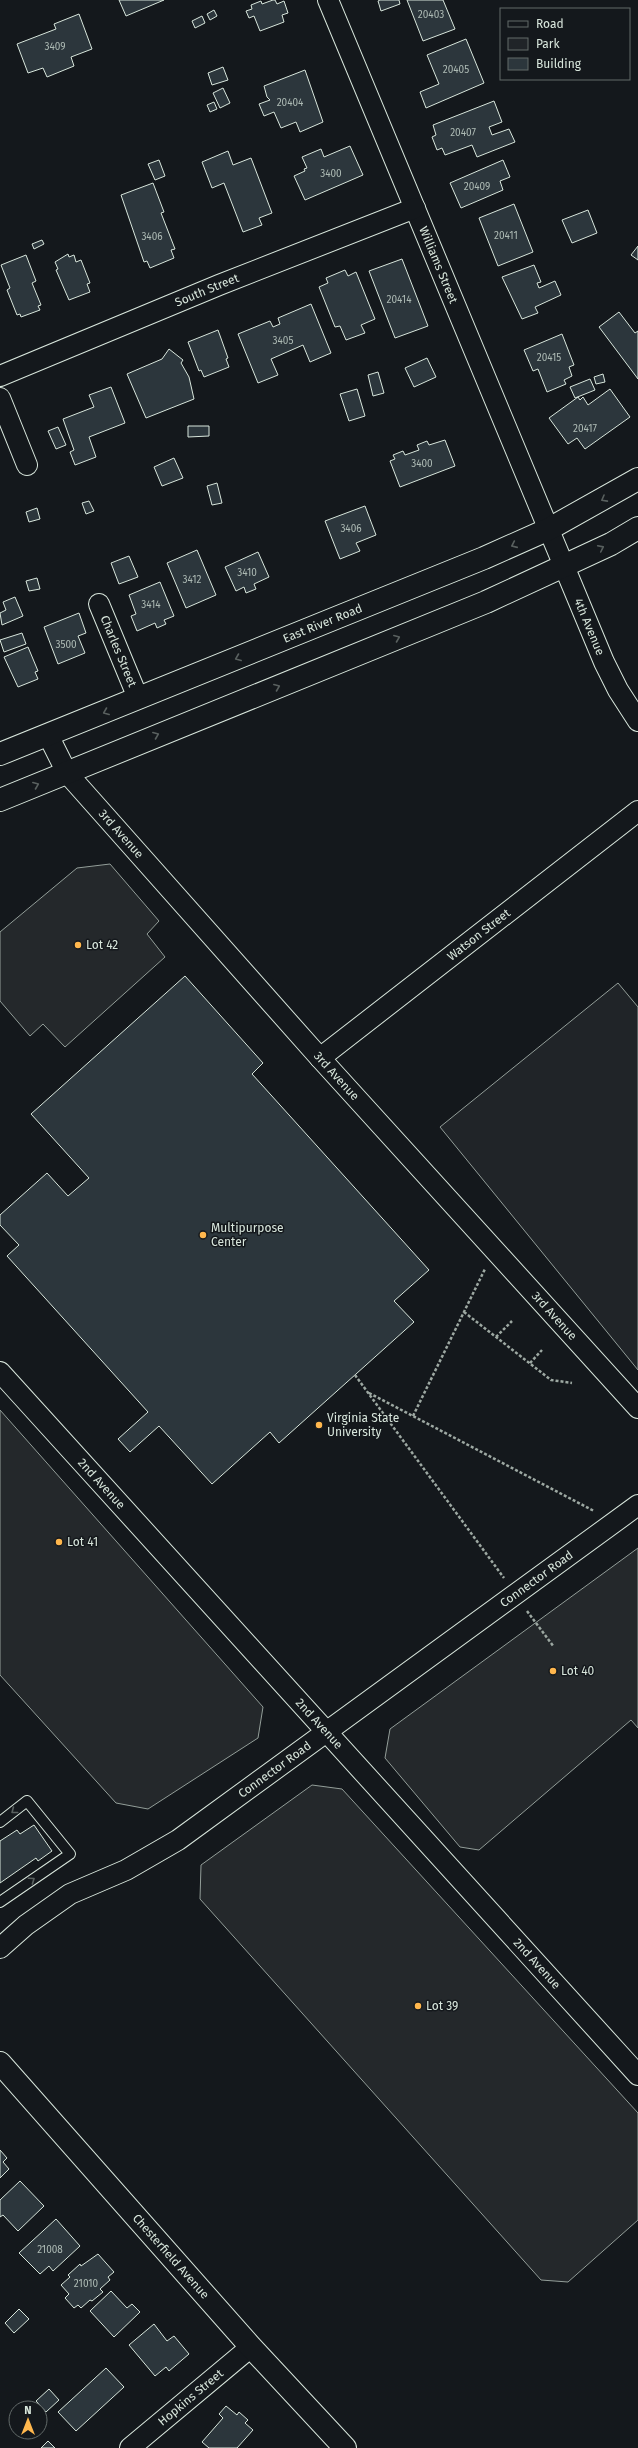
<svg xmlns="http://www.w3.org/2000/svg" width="638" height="2448" viewBox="0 0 638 2448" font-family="'Fira Sans',sans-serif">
  <rect width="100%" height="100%" fill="#14181c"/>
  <path fill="#202428" stroke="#939e99" d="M618,983L638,1007V1370L440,1127Z"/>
  <path fill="#24282b" stroke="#939e99" d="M110,864L159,921L147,934L165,957L65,1047L43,1024L30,1036L0,1001V932L77,868Z
    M0,1410L263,1707L258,1738L148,1809L116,1803L0,1675Z
    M638,1548V1728L631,1720L479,1850L460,1847L385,1758L390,1729Z
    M312,1785L342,1789L638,2113V2220L568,2282L541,2280L200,1899L201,1865Z"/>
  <path fill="#2c363c" stroke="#d8e6dc" d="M119,0H164L126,16Z
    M273,0H275L277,4L284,1L288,13L282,15L284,22L260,31L254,16L249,18L246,11L252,9L251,5L261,1L262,4Z
    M380,0H399L400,4L381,11L378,1Z
    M407,0H443L455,29L423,41Z
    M214,10L217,16L210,20L207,14Z
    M79,14L92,49L71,57L74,66L47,77L43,68L28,73L17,44L56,29L54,24Z
    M202,16L205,23L195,28L192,21Z
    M466,39L484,83L426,108L420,92L439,84L427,55Z
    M223,67L228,80L212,85L208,73Z
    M305,70L323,122L300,132L296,122L281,128L274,112L264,116L259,104L270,100L267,97L264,86Z
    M223,88L230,103L220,108L213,93Z
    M494,101L502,122L489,127L492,135L509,129L515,142L477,157L472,145L445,155L442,148L437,150L432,137L436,135L433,125Z
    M214,102L217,109L210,112L207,105Z
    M350,146L363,175L305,200L294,176L305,171L304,169L307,168L302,157L321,149L324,157Z
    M228,151L233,165L251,158L272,213L259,218L262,225L243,232L224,183L212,188L202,162Z
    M159,160L165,176L155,180L148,164Z
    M503,160L510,177L500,181L503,190L461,208L450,183Z
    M153,183L164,212L161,213L175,249L171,250L174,258L150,268L147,261L144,262L121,195Z
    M514,204L533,252L498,266L479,218Z
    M588,210L597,233L572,243L562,220Z
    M42,240L44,244L34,249L32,244Z
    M638,246V260L631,255Z
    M68,254L69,257L74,255L76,262L81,260L90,283L87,284L90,292L69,300L56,270L58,269L55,262Z
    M26,255L36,281L32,283L41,305L38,306L40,310L21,317L20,314L17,315L7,290L10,288L1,265Z
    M402,259L428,326L395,338L369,271Z
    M534,265L541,282L537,283L539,288L555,281L561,295L535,307L538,313L522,319L502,277Z
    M345,270L348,276L356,272L375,319L361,325L365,333L346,340L340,326L335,327L319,287L328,283L326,278Z
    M311,304L331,353L310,362L303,345L271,359L278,375L258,383L238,334L270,321L273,327L280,324L278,318Z
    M619,312L635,333L638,331V379L599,327Z
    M218,330L228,358L226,359L229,367L204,377L201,370L199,371L188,342Z
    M562,334L574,365L569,367L572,376L564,380L566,384L547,392L538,369L533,371L524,350Z
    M169,349L183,360L181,363L189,377L194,399L146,418L127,374L162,359Z
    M427,358L436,377L414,387L405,368Z
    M378,372L384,393L373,396L368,375Z
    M603,374L605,382L596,384L594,377Z
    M590,379L595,390L575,398L570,387Z
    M111,387L125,423L89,437L96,457L75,465L70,452L74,450L63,419L94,407L89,395Z
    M357,389L365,416L349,421L340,394Z
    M610,389L630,417L585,449L577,438L568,444L549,418L578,397L580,400L583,397L588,405Z
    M188,426H209V436L188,437Z
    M58,427L66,445L56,449L48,431Z
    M445,440L455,466L400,487L390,461L395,459L393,455L403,451L405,455L419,450L417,445L427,441L429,445Z
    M174,458L183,478L162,486L154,467Z
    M217,483L222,503L212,505L207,486Z
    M89,501L94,511L86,514L82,503Z
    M365,506L376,535L356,543L360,551L340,559L325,521Z
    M37,508L40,519L29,522L26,512Z
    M197,550L216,595L186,608L167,563Z
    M258,552L269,577L254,584L256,589L246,593L244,587L236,591L225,567Z
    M129,556L138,577L119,584L111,563Z
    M37,578L40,589L29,591L26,581Z
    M160,582L174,616L164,620L166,624L157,628L155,623L137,631L131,616L136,614L129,595Z
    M15,597L23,616L2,625L0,613L6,610L3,602Z
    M79,613L86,633L78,636L85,653L58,664L44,627Z
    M22,633L26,644L4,652L0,640Z
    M28,647L38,671L35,672L38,679L18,687L4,657Z
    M185,976L263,1063L252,1074L429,1270L394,1301L414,1322L279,1443L270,1432L212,1484L159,1426L130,1452L118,1439L148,1412L7,1256L19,1245L0,1225V1215L47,1173L68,1196L89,1178L31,1114Z
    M34,1825L52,1851L38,1861L36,1858L0,1883V1841L17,1830L20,1834Z
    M0,2150L7,2158L3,2162L9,2169L0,2178Z
    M20,2181L44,2206L18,2231L3,2215L0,2217V2200Z
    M56,2219L80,2246L53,2271L49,2266L40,2274L19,2253Z
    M98,2254L114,2272L108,2277L110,2280L100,2289L103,2292L92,2301L90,2300L81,2308L78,2305L74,2308L65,2298L69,2294L61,2285L70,2277L68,2275L80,2264L81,2266Z
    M111,2291L127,2308L132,2304L140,2312L114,2337L90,2311Z
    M19,2309L29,2319L14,2333L5,2323Z
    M154,2324L167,2341L174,2336L189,2354L169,2371L166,2367L155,2376L129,2345Z
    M106,2368L124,2387L76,2431L58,2412Z
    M49,2389L59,2400L46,2412L36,2401Z
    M226,2406L237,2415L239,2412L248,2420L245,2423L253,2430L237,2448H209L202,2442L223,2418L219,2414Z
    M48,2441L55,2448H41Z"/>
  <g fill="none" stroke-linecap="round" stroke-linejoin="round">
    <g stroke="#d8e6dc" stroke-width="12">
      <path id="lane" d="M0,1822L27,1801L70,1854L0,1902"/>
    </g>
    <g stroke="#d8e6dc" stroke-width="22">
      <g id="street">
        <path id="s1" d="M328,0L604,662L618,690L638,721"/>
        <path id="s2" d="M0,376L219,285L415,208"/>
        <path d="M0,398L27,465"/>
        <path id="s3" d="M99,604L138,698"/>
        <path id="s4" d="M48,735L67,773L320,1058L638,1408"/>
        <path id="s5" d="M320,1058L638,811"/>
        <path id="s6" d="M0,1372L638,2075"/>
        <path id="s7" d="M0,1948L26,1925L70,1894L126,1870L178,1840L638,1505"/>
        <path id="s8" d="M130,2448L251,2347"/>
      </g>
    </g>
    <g stroke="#d8e6dc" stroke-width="24">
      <g id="secondary">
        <path id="s9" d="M0,2063L251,2347L345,2448"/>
      </g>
    </g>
    <g stroke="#d8e6dc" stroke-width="24">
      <g id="primary">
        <path id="s10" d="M0,754L484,558L549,529L638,479"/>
        <path d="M0,800L486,602L611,544L638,528"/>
      </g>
    </g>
    <path stroke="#9da8a2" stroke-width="2.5" stroke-dasharray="3 2" stroke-linecap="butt" d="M464,1312L551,1380L572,1383
      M496,1337L512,1321
      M530,1363L542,1350
      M355,1375L504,1578
      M369,1393L594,1511
      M413,1416L485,1269
      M527,1611L554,1647"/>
    <use href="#lane" stroke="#14181c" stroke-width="10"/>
    <use href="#street" stroke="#14181c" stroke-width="20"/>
    <use href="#secondary" stroke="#14181c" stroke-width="22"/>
    <use href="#primary" stroke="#14181c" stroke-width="22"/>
  </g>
  <defs><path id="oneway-chevron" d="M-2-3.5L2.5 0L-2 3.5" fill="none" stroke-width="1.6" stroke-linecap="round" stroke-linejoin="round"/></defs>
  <g stroke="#59605f">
    <use href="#oneway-chevron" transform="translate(604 499) rotate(151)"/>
    <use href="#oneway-chevron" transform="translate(514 545) rotate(156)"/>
    <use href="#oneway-chevron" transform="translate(601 548) rotate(-26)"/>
    <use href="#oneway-chevron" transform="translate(397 638) rotate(-22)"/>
    <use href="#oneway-chevron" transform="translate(238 658) rotate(158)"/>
    <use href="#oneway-chevron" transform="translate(277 687) rotate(-22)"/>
    <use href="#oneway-chevron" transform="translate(106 712) rotate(158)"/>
    <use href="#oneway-chevron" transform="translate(156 735) rotate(-22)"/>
    <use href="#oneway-chevron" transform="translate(36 785) rotate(-22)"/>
    <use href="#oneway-chevron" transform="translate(14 1811) rotate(142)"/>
    <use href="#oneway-chevron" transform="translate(32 1880) rotate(-35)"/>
  </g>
  <g fill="#ffb74d" stroke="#14181c" stroke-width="1.5">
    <circle cx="78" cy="945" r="4"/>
    <circle cx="203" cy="1235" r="4"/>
    <circle cx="319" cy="1425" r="4"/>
    <circle cx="59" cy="1542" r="4"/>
    <circle cx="553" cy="1671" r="4"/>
    <circle cx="418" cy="2006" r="4"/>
  </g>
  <g text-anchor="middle" stroke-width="3" stroke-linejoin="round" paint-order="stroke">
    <g font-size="10" fill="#adbab4">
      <text x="431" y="18">20403</text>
      <text x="55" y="50">3409</text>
      <text x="456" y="73">20405</text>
      <text x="290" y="106">20404</text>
      <text x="463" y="136">20407</text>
      <text x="331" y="177">3400</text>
      <text x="477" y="190">20409</text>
      <text x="506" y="239">20411</text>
      <text x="152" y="240">3406</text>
      <text x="399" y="303">20414</text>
      <text x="283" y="344">3405</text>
      <text x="549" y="361">20415</text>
      <text x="585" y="432">20417</text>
      <text x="422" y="467">3400</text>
      <text x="351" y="532">3406</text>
      <text x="247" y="576">3410</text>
      <text x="192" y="583">3412</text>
      <text x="151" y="608">3414</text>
      <text x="66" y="648">3500</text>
      <text x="50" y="2253">21008</text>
      <text x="86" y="2287">21010</text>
    </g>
    <g font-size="12" fill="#d8e6dc" stroke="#14181c">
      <text dy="4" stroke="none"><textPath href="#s1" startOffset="287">Williams Street</textPath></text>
      <text dy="4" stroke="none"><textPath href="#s2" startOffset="224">South Street</textPath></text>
      <text dy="4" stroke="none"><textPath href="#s10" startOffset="348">East River Road</textPath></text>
      <text dy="4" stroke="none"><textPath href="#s1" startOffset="679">4th Avenue</textPath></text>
      <text dy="4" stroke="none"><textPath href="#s3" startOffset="51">Charles Street</textPath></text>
      <text dy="4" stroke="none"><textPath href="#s4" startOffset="124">3rd Avenue</textPath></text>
      <text dy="4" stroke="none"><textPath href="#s5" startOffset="201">Watson Street</textPath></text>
      <text dy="4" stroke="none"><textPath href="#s4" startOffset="448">3rd Avenue</textPath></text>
      <text dy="4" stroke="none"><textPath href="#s4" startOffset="772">3rd Avenue</textPath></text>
      <text dy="4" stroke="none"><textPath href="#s6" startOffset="151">2nd Avenue</textPath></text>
      <text dy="4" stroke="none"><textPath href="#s7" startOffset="653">Connector Road</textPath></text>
      <text dy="4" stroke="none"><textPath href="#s6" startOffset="475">2nd Avenue</textPath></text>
      <text dy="4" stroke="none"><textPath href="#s7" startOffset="329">Connector Road</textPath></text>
      <text dy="4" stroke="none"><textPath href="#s6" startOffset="799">2nd Avenue</textPath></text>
      <text dy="4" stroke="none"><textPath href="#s9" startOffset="258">Chesterfield Avenue</textPath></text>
      <text dy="4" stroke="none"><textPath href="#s8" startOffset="79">Hopkins Street</textPath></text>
    </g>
    <g font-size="12" fill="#d8e6dc" stroke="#14181c" text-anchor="start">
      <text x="86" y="949">Lot 42</text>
      <text x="211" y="1232">Multipurpose<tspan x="211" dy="14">Center</tspan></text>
      <text x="327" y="1422">Virginia State<tspan x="327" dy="14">University</tspan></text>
      <text x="67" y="1546">Lot 41</text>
      <text x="561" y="1675">Lot 40</text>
      <text x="426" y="2010">Lot 39</text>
    </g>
  </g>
  <rect x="500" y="8" width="130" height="72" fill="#14181c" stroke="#626a69"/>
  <rect x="508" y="21" width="20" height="6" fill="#14181c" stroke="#626a69"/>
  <text x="536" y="28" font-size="12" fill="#d8e6dc">Road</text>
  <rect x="508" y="38" width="20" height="12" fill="#202428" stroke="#626a69"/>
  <text x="536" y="48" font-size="12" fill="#d8e6dc">Park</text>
  <rect x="508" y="58" width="20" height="12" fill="#2c363c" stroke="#626a69"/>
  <text x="536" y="68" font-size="12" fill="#d8e6dc">Building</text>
  <g transform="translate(28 2420)"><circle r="19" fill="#14181c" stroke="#626a69"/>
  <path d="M0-3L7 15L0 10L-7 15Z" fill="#ffb74d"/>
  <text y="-6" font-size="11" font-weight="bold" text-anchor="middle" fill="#d8e6dc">N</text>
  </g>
</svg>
